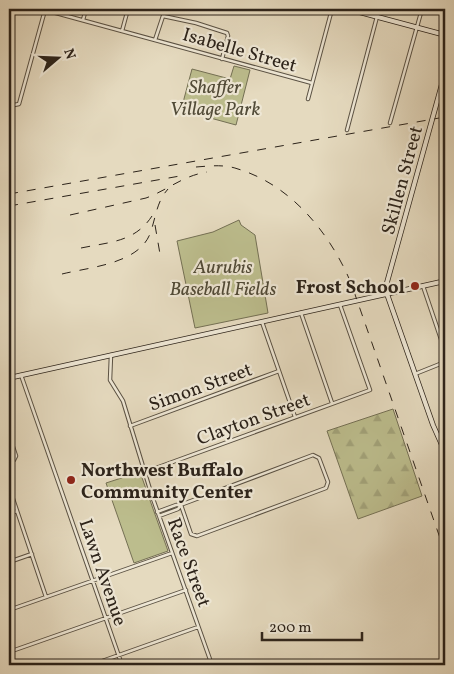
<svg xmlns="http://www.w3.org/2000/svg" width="454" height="674" viewBox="0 0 454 674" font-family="Vollkorn,serif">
  <defs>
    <pattern id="forest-firs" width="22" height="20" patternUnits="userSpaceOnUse" patternTransform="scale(1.25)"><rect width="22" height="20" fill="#bcbd8d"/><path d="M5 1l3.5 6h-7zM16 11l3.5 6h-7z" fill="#a2a279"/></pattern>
  </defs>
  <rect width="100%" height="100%" fill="#e5dabf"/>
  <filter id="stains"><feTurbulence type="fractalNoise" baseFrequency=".004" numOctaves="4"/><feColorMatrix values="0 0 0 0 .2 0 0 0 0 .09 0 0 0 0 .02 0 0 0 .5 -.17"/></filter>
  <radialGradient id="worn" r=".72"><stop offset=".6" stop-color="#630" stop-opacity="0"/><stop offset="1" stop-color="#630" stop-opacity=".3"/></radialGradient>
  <path fill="url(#forest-firs)" stroke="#747054" d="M393,409L422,496L358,519L327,431Z"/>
  <path fill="#bcbd8d" stroke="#747054" d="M234,66L250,70L236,125L181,110L192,69L230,79Z
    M239,220L241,225L255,235L268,313L195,328L177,241L213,232Z
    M140,472L168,551L134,563L106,483Z"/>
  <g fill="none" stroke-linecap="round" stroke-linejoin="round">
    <g stroke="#5a5143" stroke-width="4.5">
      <path id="street" d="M45,10L312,83
        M83,20L86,9
        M122,31L128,9
        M155,40L163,16L196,23L227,33L228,36L222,59
        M308,99L332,9
        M9,106L19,104L45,10
        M390,123L422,9
        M347,130L379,9
        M423,286L445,351
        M301,313L332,403
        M262,322L295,417
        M111,355L110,380L123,401L152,496L212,665
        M415,374L445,362
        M21,375L122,665
        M130,426L279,371
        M9,435L16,456L14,460L9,462
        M313,455L319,458L328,482L326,488L197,536L191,534L181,505L183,504Z
        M145,472L370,390L340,305
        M10,490L46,597
        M157,512L176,505H181
        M9,514L17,511
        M159,516L178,509L181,505
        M9,562L32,554
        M9,610L172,553
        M9,652L186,590
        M91,665L198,627"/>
    </g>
    <g stroke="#2c231a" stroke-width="5.5">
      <path id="secondary" d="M348,9L445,35
        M445,73L386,286L387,294L433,425L445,452
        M9,378L445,281"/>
    </g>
    <use href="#street" stroke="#eee7d5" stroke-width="2.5"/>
    <use href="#secondary" stroke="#eee7d5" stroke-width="4"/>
    <path stroke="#2c231a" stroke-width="1" stroke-dasharray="9 9" stroke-linecap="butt" d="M196,167C210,166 224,164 238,169C291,185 330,233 351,283L440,538
      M9,194L445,117
      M9,206L180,176
      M70,215L146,198C168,190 182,176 207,172
      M155,225L160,254
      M81,248C110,242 135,242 152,216
      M62,274C90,267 141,264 151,231C156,216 157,201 168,189"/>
  </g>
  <g fill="#8f2418" stroke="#eee7d5" stroke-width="2">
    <circle cx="415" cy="286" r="5"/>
    <circle cx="71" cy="480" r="5"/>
  </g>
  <g text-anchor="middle" stroke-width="4.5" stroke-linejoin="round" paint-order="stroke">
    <g font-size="19" fill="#2c231a" stroke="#eee7d5">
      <text transform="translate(240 49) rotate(16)" y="7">Isabelle Street</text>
      <text transform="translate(401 180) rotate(-75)" y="7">Skillen Street</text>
      <text transform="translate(200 386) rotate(-20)" y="7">Simon Street</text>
      <text transform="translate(253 418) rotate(-20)" y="7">Clayton Street</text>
      <text transform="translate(190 562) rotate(70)" y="7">Race Street</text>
      <text transform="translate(104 572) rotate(71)" y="7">Lawn Avenue</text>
    </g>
    <g font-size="19" font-style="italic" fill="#504a37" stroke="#eee7d5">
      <text x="215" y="93">Shaffer<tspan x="215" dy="22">Village Park</tspan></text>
      <text x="223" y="273">Aurubis<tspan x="223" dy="22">Baseball Fields</tspan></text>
    </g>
    <g font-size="19" font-weight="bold" fill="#2c231a" stroke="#eee7d5" text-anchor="end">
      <text x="405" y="293">Frost School</text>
      <text x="81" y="476" text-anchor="start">Northwest Buffalo<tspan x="81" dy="22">Community Center</tspan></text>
    </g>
  </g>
  <rect width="454" height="674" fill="none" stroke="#e5dabf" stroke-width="30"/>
  <rect x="10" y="10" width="434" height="654" fill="none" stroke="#2c231a" stroke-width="2.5"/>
  <rect x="15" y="15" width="424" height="644" fill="none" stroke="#2c231a"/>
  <g transform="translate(58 58) rotate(71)" stroke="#eee7d5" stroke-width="4" paint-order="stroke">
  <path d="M0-4L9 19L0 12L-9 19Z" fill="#2c231a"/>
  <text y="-8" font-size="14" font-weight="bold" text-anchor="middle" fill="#2c231a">N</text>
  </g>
  <path d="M262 632v8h100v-8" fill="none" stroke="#2c231a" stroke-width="2.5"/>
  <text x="269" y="632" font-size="15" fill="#2c231a" stroke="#eee7d5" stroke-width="4" paint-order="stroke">200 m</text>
  <rect width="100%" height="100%" filter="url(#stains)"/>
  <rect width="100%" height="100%" fill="url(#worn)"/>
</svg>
